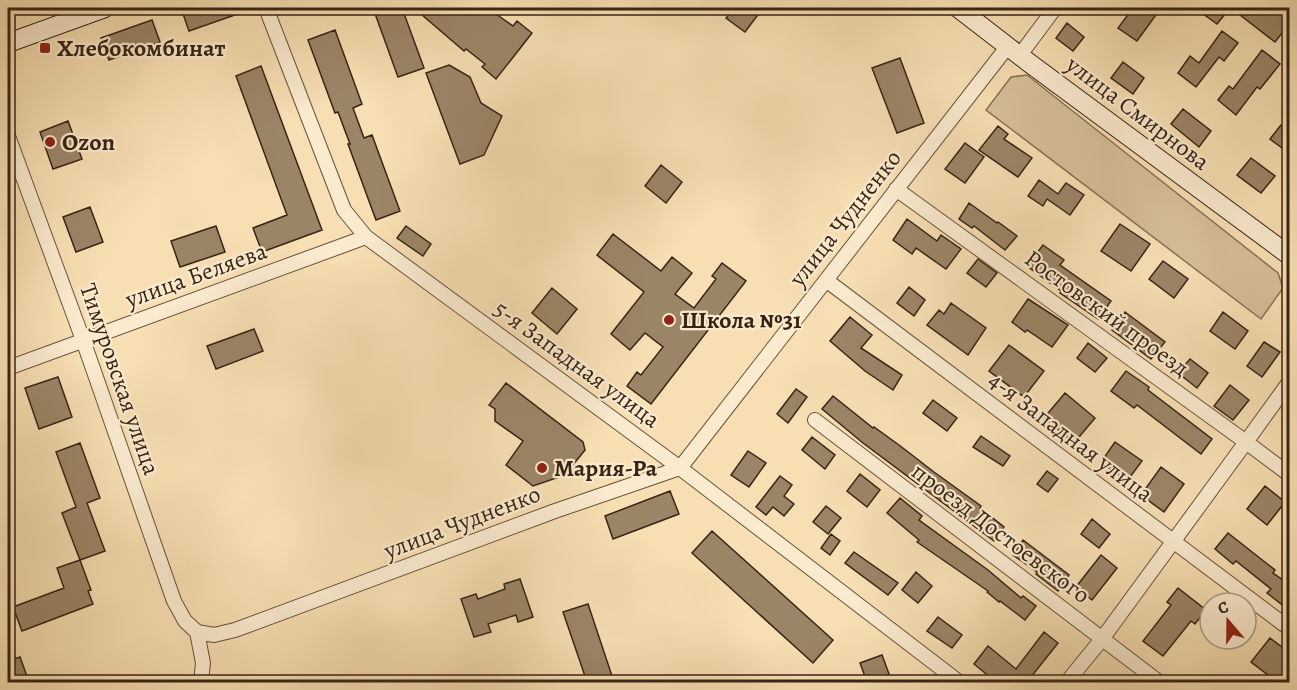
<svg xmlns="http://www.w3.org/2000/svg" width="1297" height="690" viewBox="0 0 1297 690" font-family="Alegreya,serif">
  <rect width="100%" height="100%" fill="#f7dfb3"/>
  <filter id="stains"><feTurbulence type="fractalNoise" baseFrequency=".00333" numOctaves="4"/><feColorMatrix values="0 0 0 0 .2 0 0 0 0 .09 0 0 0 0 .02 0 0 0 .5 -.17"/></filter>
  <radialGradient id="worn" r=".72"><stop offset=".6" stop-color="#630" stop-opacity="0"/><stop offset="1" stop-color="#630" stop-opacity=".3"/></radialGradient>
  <path fill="#d6bf98" stroke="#867256" stroke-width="1.5" d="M1027,75L1278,273L1283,288L1261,319L986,110L1011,77Z"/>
  <path fill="#9b8567" stroke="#372414" stroke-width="1.5" d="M190,8H252V9L189,31L182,11Z
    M373,8H402L424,68L398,77Z
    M414,8H502L496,14L513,26L517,21L532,33L496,79L482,67L485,64L466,49L464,51Z
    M734,8H763L745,32L726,18Z
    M1133,8H1161L1137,41L1118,28Z
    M1195,8H1218L1226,13L1217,24Z
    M1246,8H1272L1290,21V23L1275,42L1240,15Z
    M152,20L160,42L109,60L101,38Z
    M1067,23L1084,37L1073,51L1056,38Z
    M335,30L362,104L353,108L364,138L372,135L400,211L376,220L348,144H350L338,112L335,113L308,40Z
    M1222,31L1238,43L1224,61L1219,57L1196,87L1178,73L1190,56L1199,63Z
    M1262,50L1280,64L1260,89L1257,87L1236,115L1218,100L1229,86L1233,89Z
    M900,58L924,123L897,133L872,68Z
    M1123,62L1144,78L1133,94L1111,78Z
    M449,65L470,77L481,103L502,116L484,155L460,164L426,73Z
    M261,66L322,230L262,252L253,228L287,215L236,76Z
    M1183,109L1211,131L1199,147L1171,124Z
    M68,121L82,159L53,169L40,132Z
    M1281,125L1290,131V154L1270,139Z
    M998,126L1008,134L1004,139L1032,158L1018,177L979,150Z
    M965,143L984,157L965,183L945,169Z
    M1251,158L1275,176L1261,193L1237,175Z
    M661,165L682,182L666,203L645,186Z
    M1039,180L1058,194L1066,183L1084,195L1070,215L1047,199L1043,206L1028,196Z
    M969,203L997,223L998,222L1017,236L1005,250L974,226L972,228L959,219Z
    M90,207L103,242L76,252L63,217Z
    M907,219L937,241L941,235L961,249L946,269L916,248L912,254L893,240Z
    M1120,224L1150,244L1131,271L1101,251Z
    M216,226L225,252L180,267L171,241Z
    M406,226L431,244L423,256L397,238Z
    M613,234L661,271L672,257L692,273L675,294L694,308L716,279L712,276L722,263L746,281L651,404L627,386L637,372L641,375L663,347L645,333L630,350L611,334L644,292L597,255Z
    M1043,245L1064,260L1060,265L1111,301L1098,319L1060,293L1061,291L1027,266Z
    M978,259L997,273L986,287L967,273Z
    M1163,261L1188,279L1174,298L1149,279Z
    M909,287L925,300L914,316L897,303Z
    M552,288L577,309L557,334L532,313Z
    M1028,299L1068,325L1052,347L1027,330L1025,332L1012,322Z
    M951,303L986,328L968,355L927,325L939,310L944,314Z
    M1125,312L1165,342L1151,359L1112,330Z
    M1223,312L1248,331L1235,349L1210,331Z
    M850,317L872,335L861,348L902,375L893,390L865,371L830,341Z
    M254,329L263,351L216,369L207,346Z
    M1264,342L1280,352L1262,377L1247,366Z
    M1088,343L1107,358L1095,372L1077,358Z
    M1009,345L1044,371L1024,397L989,371Z
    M1190,359L1208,373L1197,388L1178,373Z
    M1126,371L1149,387L1148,390L1212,439L1201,454L1137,405L1134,408L1111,391Z
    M58,377L72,417L39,429L25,388Z
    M506,383L583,442L585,450L572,466L577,471L533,486L506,465L523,441L495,421V409L489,405Z
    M1230,385L1249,400L1233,420L1214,406Z
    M796,389L807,397L788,423L777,414Z
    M1065,393L1095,418L1074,443L1044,418Z
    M833,396L873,428L874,427L899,445L934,472L981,506L980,508L1004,527L994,541L863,443L822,409Z
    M933,400L957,418L947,431L923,413Z
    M981,436L1010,456L1003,466L973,447Z
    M812,437L835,455L825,469L802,450Z
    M1115,442L1142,461L1127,481L1101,462Z
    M80,443L100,498L87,503L105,551L80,560L62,513L76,507L56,452Z
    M748,451L766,463L749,487L731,475Z
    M1161,467L1184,484L1164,512L1141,495Z
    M1047,471L1058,479L1048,492L1037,484Z
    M860,474L880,490L867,507L847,491Z
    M780,476L792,485L784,496L794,504L784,516L773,507L766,515L756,507Z
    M1265,486L1285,502L1267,525L1247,509Z
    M670,491L679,514L613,539L605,516Z
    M900,498L922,516L919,520L988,570L1021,598L1023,596L1036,606L1025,620L1000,601L999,602L987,592L988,591L917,542L919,540L887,513Z
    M826,506L841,518L828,534L813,522Z
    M1092,519L1110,534L1099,548L1081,534Z
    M712,531L833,640L813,663L692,553Z
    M1228,533L1275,570L1273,573L1290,585V611L1267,593L1271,589L1236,561L1233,564L1215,549Z
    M831,534L840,541L830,555L821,548Z
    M1023,540L1069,575L1058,591L1036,574L1037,572L1013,555Z
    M854,552L898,583L888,595L845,563Z
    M1101,555L1117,568L1092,600L1076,587Z
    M80,560L91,590L88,591L93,604L22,631L13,607L64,588L57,568Z
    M916,572L932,586L918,603L902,590Z
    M520,579L533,617L518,622L516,615L488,624L491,632L474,637L461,599L476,594L478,599L505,589L504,584Z
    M1178,588L1206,610L1195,624L1191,621L1163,656L1143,641L1171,605L1167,602Z
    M588,604L614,682H587L563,612Z
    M938,617L962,635L952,648L927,631Z
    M1044,632L1058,643L1027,682H996L974,664L988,646L1016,669Z
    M1270,638L1290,653V682H1277L1251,662Z
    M882,655L892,682H867L860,663Z
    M20,657L29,682H8V661Z"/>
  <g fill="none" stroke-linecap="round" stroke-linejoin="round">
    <g stroke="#67533c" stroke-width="16">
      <path id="street" d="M266,8L344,210L366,237L680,468L959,682
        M1020,55L1055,8
        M8,136L83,340L174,601L185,621L197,632
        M896,189L1246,442L1290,475
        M826,280L1290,629
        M8,368L366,237
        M815,420L1159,682
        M197,632L214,635L235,630L555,511L680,468L1008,46
        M197,632L203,663L201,682
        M1067,682L1102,639L1246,442L1290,381"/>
    </g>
    <g stroke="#372414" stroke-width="20">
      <path id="secondary" d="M958,8L1028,62L1290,256
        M8,43L105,8"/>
    </g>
    <use href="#street" stroke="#faeace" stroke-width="14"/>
    <use href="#secondary" stroke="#faeace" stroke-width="18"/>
  </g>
  <g fill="#8f2418" stroke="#faeace" stroke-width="2">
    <rect x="39" y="42" width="12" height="12" rx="3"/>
    <circle cx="50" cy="142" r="6"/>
    <circle cx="669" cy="320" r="6"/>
    <circle cx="542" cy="468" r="6"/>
  </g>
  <g text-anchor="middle" stroke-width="4.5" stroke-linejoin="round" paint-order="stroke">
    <g font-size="24" font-weight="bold" fill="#372414" stroke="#faeace" text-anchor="start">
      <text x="57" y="56">Хлебокомбинат</text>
      <text x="62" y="150">Ozon</text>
      <text x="681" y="328">Школа №31</text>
      <text x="554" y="476">Мария-Ра</text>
    </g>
    <g font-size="24" fill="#372414" stroke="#faeace">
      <text transform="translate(1138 113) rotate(37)" y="8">улица Смирнова</text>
      <text transform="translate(845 218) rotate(-52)" y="8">улица Чудненко</text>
      <text transform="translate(196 275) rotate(-20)" y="8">улица Беляева</text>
      <text transform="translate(1107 313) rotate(36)" y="8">Ростовский проезд</text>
      <text transform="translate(577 364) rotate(36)" y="8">5-я Западная улица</text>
      <text transform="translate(120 379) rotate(71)" y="8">Тимуровская улица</text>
      <text transform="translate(1071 437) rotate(37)" y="8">4-я Западная улица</text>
      <text transform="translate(462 522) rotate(-21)" y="8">улица Чудненко</text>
      <text transform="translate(1001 533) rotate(37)" y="8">проезд Достоевского</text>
    </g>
  </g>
  <rect width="1297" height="690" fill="none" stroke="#f7dfb3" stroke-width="30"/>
  <rect x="9" y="9" width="1279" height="672" fill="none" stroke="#372414" stroke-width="3"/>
  <rect x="15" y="15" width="1267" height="660" fill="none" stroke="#372414" stroke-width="1.5"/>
  <g transform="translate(1228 621) rotate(340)"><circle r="28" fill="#faeace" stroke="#ac9b84" stroke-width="1.5"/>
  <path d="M0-4.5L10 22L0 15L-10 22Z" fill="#8f2418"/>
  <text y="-9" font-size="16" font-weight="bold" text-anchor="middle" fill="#372414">С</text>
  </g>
  <rect width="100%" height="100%" filter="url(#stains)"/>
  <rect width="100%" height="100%" fill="url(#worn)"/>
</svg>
